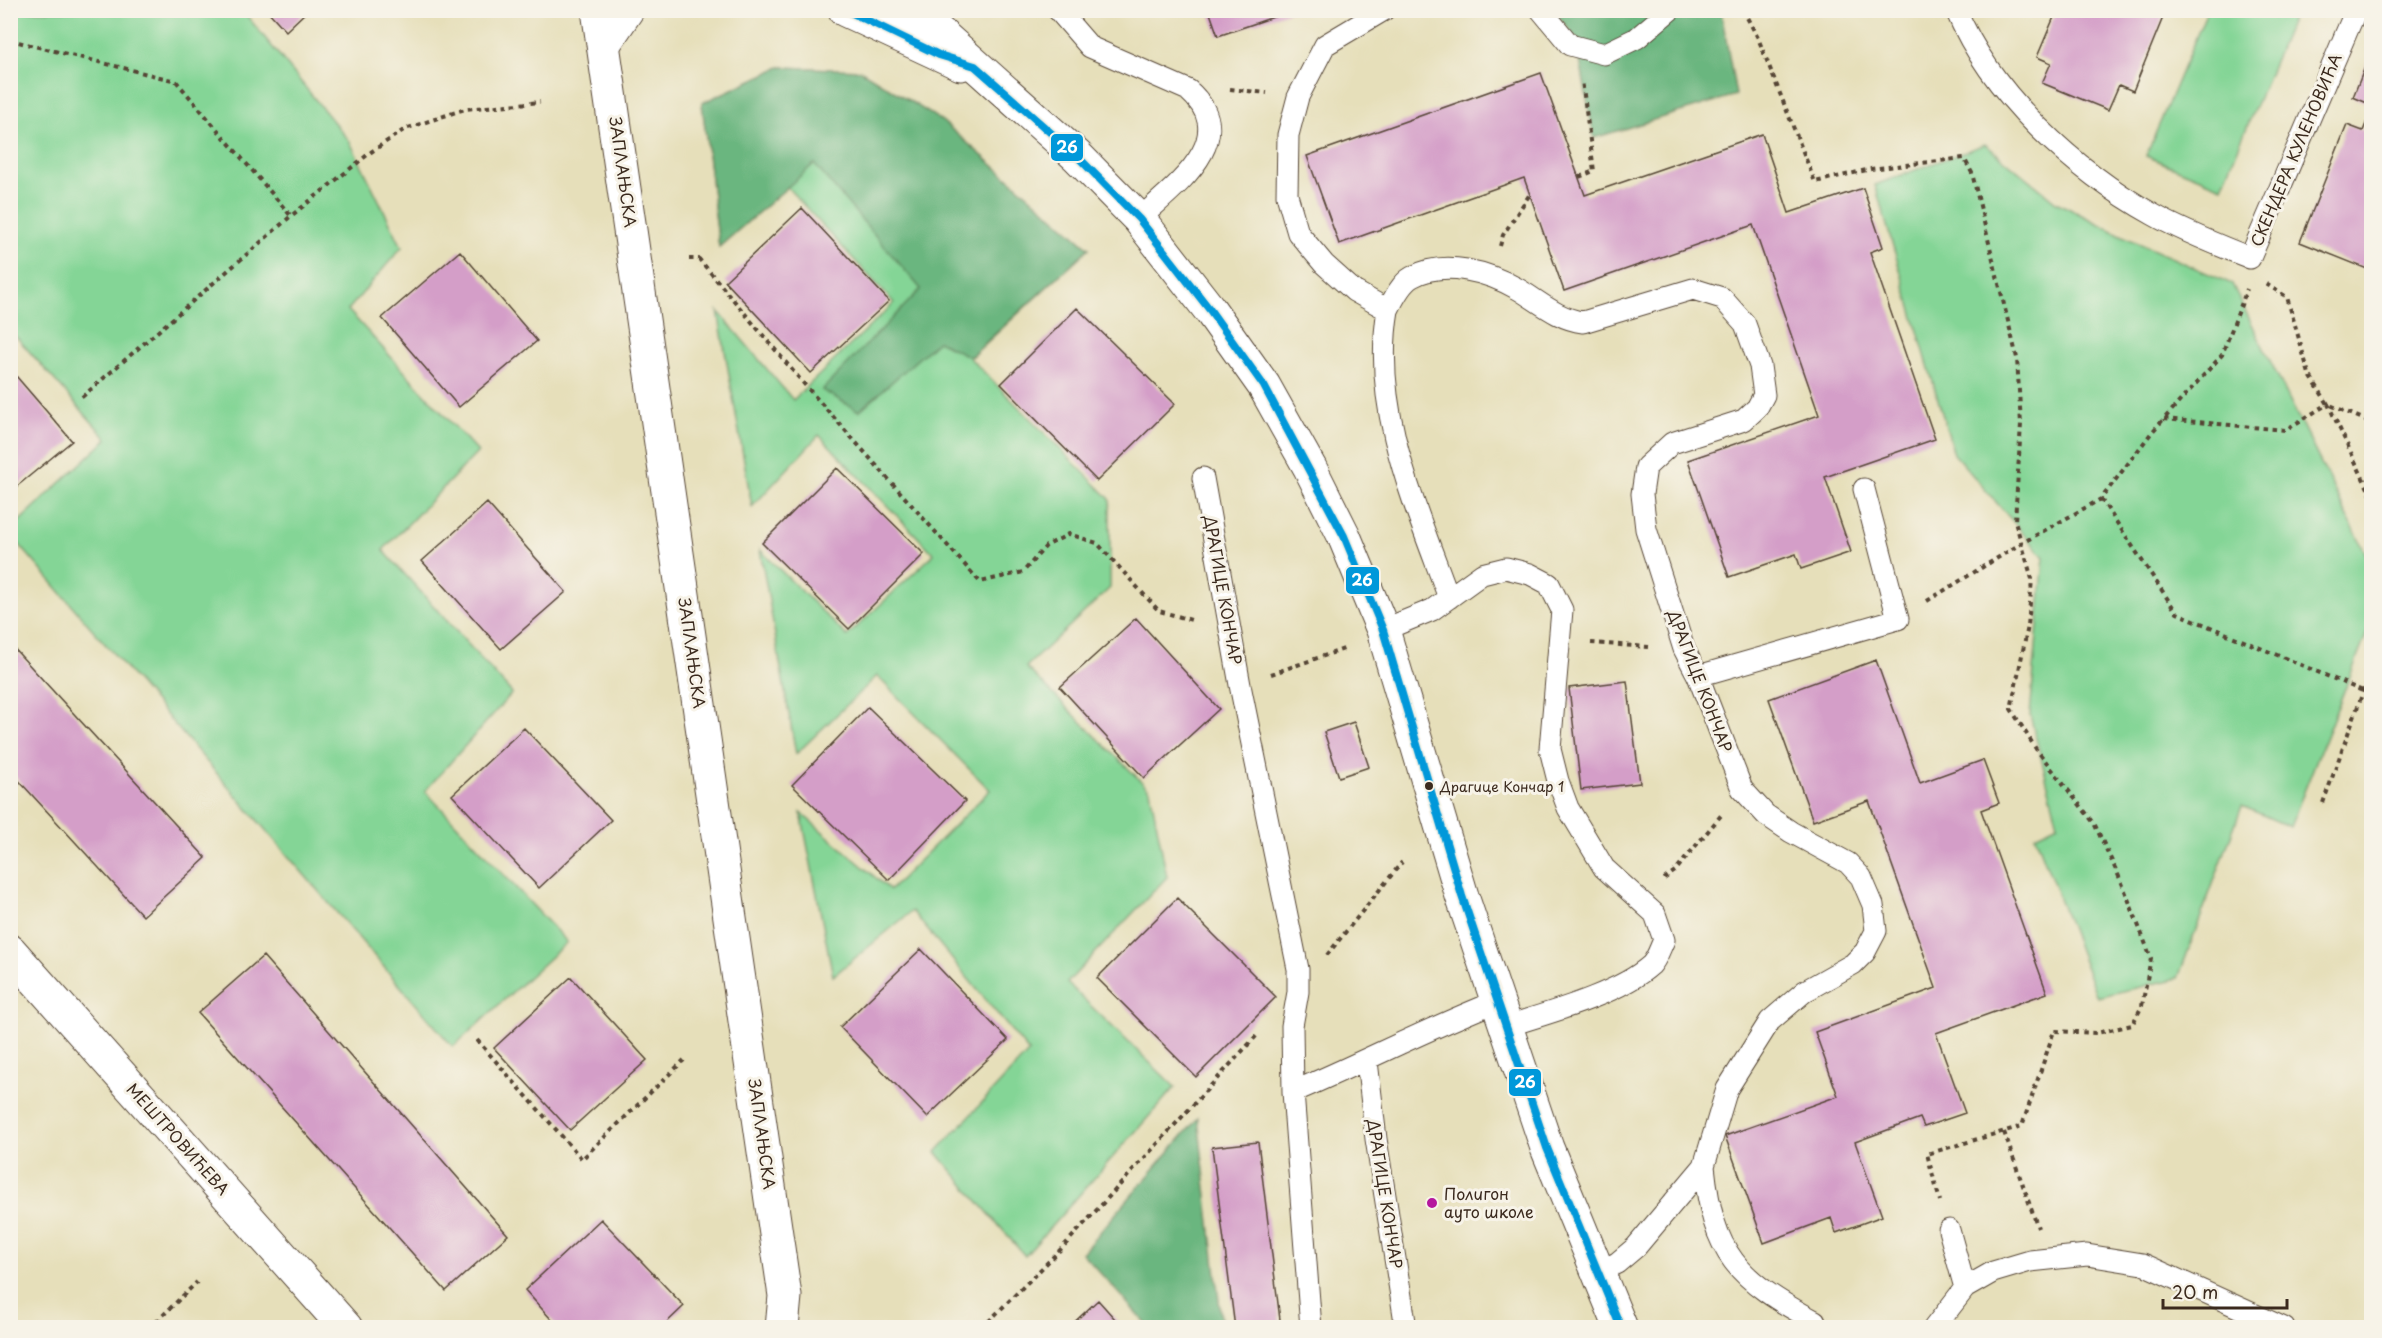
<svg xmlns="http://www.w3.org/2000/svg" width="2382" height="1338" viewBox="0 0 2382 1338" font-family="'Playpen Sans',sans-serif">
  <rect width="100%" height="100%" fill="#f7f3e8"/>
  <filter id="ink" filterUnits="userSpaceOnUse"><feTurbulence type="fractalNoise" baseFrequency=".0167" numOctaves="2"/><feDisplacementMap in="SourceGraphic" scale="12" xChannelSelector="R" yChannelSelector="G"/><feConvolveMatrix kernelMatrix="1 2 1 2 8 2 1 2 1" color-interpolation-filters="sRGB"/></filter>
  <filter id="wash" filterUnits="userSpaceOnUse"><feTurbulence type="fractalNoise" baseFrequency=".008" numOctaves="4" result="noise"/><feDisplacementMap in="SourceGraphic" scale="24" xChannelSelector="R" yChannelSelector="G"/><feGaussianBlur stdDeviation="1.35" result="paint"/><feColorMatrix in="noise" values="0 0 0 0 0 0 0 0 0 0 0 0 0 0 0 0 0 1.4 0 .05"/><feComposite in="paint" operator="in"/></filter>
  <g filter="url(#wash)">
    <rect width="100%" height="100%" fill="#e6dfba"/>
    <path fill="#84d596" stroke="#60805a" stroke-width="1.5" d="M10,11H243L350,142L402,247L348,310L478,452L383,550L512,693L425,791L567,942L453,1047L11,535V529L107,439L11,331Z
      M2207,11H2295L2222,187L2146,156Z
      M780,67L860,70L942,121L1089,248L970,358L1110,499V588L1026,667L1150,790L1167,877L1067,983L1175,1087L1025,1256L936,1152L1029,1052L912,911L833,976L801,813L890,890L990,790L877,676L796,754L760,550L847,636L934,554L819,435L752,507L718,311L793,400L894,303L787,187L719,247L702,103Z
      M1985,144L2056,202L2127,238L2232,284L2371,564V623L2290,827L2242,806L2178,978L2097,997L2035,835L2058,824L2030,715L2044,557L1954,454L1875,185Z"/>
    <path fill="#6bb67f" stroke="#53704e" stroke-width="1.5" d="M1554,11H1721L1736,95L1594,138L1576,38Z
      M780,67L860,70L942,121L1089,248L970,357L938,341L859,411L822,390L921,289L814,164L719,247L702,103Z
      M1198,1118L1222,1327H1149L1082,1253Z"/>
    <g id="blocks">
      <path fill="#d49ec8" d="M267,10H308L286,31Z
        M1209,10H1291V11L1218,36Z
        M2057,10H2166L2133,91L2119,85L2108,110L2042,83L2051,63L2037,57Z
        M2371,52H2372V105L2353,97Z
        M1541,73L1585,195L1762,134L1789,213L1863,188L1883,247L1870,252L1935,439L1825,477L1851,552L1801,569L1796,554L1729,577L1688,460L1819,415L1753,225L1564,291L1524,178L1339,244L1307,156Z
        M2372,109V271L2300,242L2347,125L2363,131Z
        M802,208L889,301L811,373L725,281Z
        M460,251L537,341L459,407L382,318Z
        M1077,308L1175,404L1097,481L1001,384Z
        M10,369L72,441L10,492Z
        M837,468L924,554L849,629L762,543Z
        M487,503L566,592L501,649L422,561Z
        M1136,618L1219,709L1144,778L1060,687Z
        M10,644L206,858L143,916L10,771Z
        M1876,660L1920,783L1983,760L1999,803L1981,810L2047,993L1936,1033L1965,1113L1924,1127L1920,1118L1855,1142L1882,1216L1836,1233L1831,1218L1764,1243L1725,1136L1838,1096L1815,1032L1936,988L1869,801L1813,821L1769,699Z
        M1627,681L1640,783L1581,790L1569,688Z
        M868,707L965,801L889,880L792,785Z
        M1354,722L1369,767L1339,777L1324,732Z
        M524,728L611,820L539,888L452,795Z
        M1177,898L1276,997L1196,1077L1097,978Z
        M921,949L1008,1040L927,1117L840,1027Z
        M263,956L508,1235L446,1291L198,1013Z
        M571,977L647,1060L570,1130L494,1048Z
        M1258,1142L1281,1328H1235L1212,1147Z
        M601,1219L684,1306L661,1328H559L525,1290Z
        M1098,1300L1123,1328H1068Z"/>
    </g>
  </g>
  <g filter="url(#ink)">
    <use href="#blocks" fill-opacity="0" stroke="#554535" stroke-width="1.5"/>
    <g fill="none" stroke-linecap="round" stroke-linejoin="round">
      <g stroke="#554535" stroke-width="23">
        <path id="service" d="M1058,10L1090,47L1188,90C1243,138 1175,186 1139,219
          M1384,10L1325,45L1298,97L1288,135L1287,195L1298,233L1324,264L1354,291L1388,310C1371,409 1416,507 1449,598
          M1541,10L1570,45L1604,54L1637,38L1670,10
          M1956,10C1991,94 2075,171 2154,215C2184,232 2218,245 2250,258L2356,10
          M1388,310C1393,300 1401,283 1412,277C1445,259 1488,272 1518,289C1540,302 1558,319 1583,322L1693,289L1722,298L1745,324L1760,366L1764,395L1757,408L1744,420L1672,443L1646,467L1642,494L1646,529L1684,649L1698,676L1742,789L1766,815L1791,832L1848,863L1861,877L1873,905L1876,931L1865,952L1853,964L1805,991L1770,1021L1727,1089L1704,1166L1636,1247L1617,1263L1598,1272
          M1203,478L1240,685L1298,969V992L1292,1026L1293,1092C1362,1063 1428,1028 1498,1001
          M1383,630L1432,610L1482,574L1506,568L1530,574L1549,584L1562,610L1550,749L1558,781L1568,808L1604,868L1655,914L1664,940C1660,948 1657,959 1651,965C1619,994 1548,1013 1507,1026
          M1698,676L1898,619L1864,489
          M1367,1061L1376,1139L1406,1328
          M1293,1092L1311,1328
          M1704,1166C1713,1255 1737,1279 1815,1321
          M1949,1230L1965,1288
          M1934,1328L1965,1288L1993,1272L2030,1261L2087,1255L2143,1264L2284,1328"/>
      </g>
      <g stroke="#554535" stroke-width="35">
        <path id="minor" d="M598,10L785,1296L782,1328
          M10,951L346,1328"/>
      </g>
      <g stroke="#554535" stroke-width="35">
        <path id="secondary" d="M845,10L961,64
          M914,10L1077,156L1139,219L1210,310L1264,386L1310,468L1344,536L1383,630L1462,896L1547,1148L1621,1328
          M604,44L627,10"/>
      </g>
      <path stroke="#554535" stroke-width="4" stroke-dasharray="4.5 4.5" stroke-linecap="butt" d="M1743,10L1758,38L1815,182L1871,169L1964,158L1972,173L2017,358L2021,424L2015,521L2032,579L2028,626L2011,709L2036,749L2094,823L2122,883L2151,958L2142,1006L2132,1025L2097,1033L2054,1031L2022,1126L1927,1154L1940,1201
        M10,40L176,81L291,216
        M1230,89L1267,93
        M1579,177L1594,171L1582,80
        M1500,246L1503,235L1530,194
        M689,259H699L804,384L980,582L1023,572L1046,546L1069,534L1097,543L1159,611L1195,621
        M2266,284L2287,297L2309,374L2328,404L2372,423
        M82,397L291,216L371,152L405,129L465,109L540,102
        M2164,419L2285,430L2328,404L2372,497
        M2101,499L2177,613L2363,691
        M1927,601L2022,543L2101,499L2152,432L2222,355L2247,289
        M1591,643L1649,647
        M1271,674L1344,649
        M2323,803L2372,667
        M1664,879L1675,871L1723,813
        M1327,955L1402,862
        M477,1040L582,1159L684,1060
        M2004,1132L2038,1228
        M150,1328L197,1282
        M982,1328L1061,1249L1259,1033"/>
      <use href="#service" stroke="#fff" stroke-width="21"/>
      <use href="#minor" stroke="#fff" stroke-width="33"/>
      <use href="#secondary" stroke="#fff" stroke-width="33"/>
      <g stroke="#f7f3e8" stroke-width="12">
        <path id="bus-1" d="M846,10L939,55L975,66L1077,156L1139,219L1210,310L1264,386L1344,536L1383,630L1462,896L1547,1148L1621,1328"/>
      </g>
      <use href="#bus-1" stroke="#0098da" stroke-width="8"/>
    </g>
  </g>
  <circle fill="#3b2a1e" stroke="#f7f3e8" stroke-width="2" cx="1429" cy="786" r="5"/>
  <circle fill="#b5179e" stroke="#f7f3e8" stroke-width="2" cx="1432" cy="1203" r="6"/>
  <g text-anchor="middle" stroke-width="6" stroke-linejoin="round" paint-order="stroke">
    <g font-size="14" fill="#3b2a1e" stroke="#f7f3e8" text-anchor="start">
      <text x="1440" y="792">Драгице Кончар 1</text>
    </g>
    <g font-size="16" fill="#3b2a1e" stroke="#f7f3e8">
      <text transform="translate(2296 150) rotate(-67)" y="6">СКЕНДЕРА КУЛЕНОВИЋА</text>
      <text transform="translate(623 172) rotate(82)" y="6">ЗАПЛАЊСКА</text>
      <text transform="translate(1223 590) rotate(80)" y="6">ДРАГИЦЕ КОНЧАР</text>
      <text transform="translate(692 653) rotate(82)" y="6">ЗАПЛАЊСКА</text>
      <text transform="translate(1700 681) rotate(69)" y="6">ДРАГИЦЕ КОНЧАР</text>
      <text transform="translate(762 1134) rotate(82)" y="6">ЗАПЛАЊСКА</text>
      <text transform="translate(178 1139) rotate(48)" y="6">МЕШТРОВИЋЕВА</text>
      <text transform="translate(1385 1194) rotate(81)" y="6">ДРАГИЦЕ КОНЧАР</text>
    </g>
    <g font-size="16" fill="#3b2a1e" stroke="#f7f3e8" text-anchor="start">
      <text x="1444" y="1200">Полигон<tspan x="1444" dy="18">ауто школе</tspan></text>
    </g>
  </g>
  <g stroke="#f7f3e8" stroke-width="2">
    <rect x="1050" y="133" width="34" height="29" rx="6" fill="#0098da"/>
    <rect x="1345" y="566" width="35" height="29" rx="6" fill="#0098da"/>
    <rect x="1508" y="1068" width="34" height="29" rx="6" fill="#0098da"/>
  </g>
  <g font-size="16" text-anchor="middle" font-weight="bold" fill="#fff">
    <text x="1067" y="153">26</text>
    <text x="1362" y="586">26</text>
    <text x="1525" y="1088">26</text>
  </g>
  <rect width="2382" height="1338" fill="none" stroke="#f7f3e8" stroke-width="36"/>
  <path d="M2163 1299v9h124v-9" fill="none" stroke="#3b2a1e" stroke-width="3"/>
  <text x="2172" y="1299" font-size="18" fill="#3b2a1e" stroke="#f7f3e8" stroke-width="4.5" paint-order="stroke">20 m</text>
</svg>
